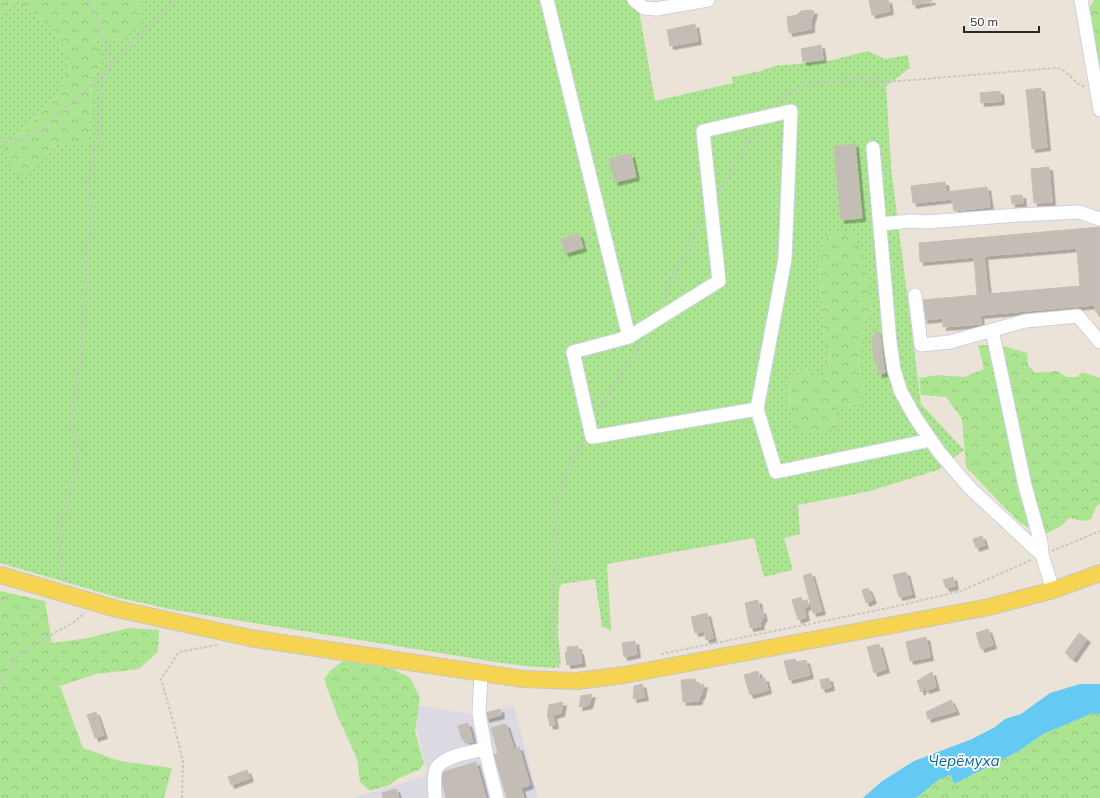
<svg xmlns="http://www.w3.org/2000/svg" width="1100" height="798" viewBox="0 0 1100 798" font-family="Mulish,sans-serif">
  <defs>
    <pattern id="grass-dots" width="8" height="8" patternUnits="userSpaceOnUse"><rect width="8" height="8" fill="#ace591"/><path d="M2 2h.1M6 6h.1" fill="none" stroke="#94c47d" stroke-width="1.8" stroke-linecap="round"/></pattern>
    <pattern id="forest-crowns" width="20" height="18" patternUnits="userSpaceOnUse"><rect width="20" height="18" fill="#ace591"/><path d="M2 6a3 3 0 1 1 6 0M12 15a3 3 0 1 1 6 0" fill="none" stroke="#94c47d"/></pattern>
    <filter id="shadow"><feDropShadow dx="3.5" dy="3.5" stdDeviation="0" flood-color="#0004"/></filter>
  </defs>
  <rect width="100%" height="100%" fill="#ebe3d8"/>
  <path fill="#dcd9e3" d="M417,705L468,714L485,713L514,706L538,798H354L423,777L427,771L411,707Z"/>
  <path fill="url(#grass-dots)" fill-rule="evenodd" d="M16,0L53,28L70,68L58,95L30,125L5,147L46,157L57,145L89,142L92,78L101,64L90,44L99,38L123,40L142,8L137,0H628L639,11L655,101L733,83L732,77L761,71L774,66L829,61L868,51L885,59L908,55L910,68L886,86L891,167L921,404L964,450L938,470L866,492L798,505L800,534L784,538L793,570L764,577L754,538L607,564L611,631L602,626L595,579L562,584L559,589L558,635L561,663L555,668L526,666L502,663L174,610L120,598L0,563V12ZM823,242L871,308L864,325L858,356L863,386L860,402L835,410L837,427L788,406L791,374L805,370L823,376L831,354L824,342L822,303L819,276Z"/>
  <path fill="url(#forest-crowns)" d="M0,0H137L142,8L139,26L123,40L99,38L90,44L101,51V64L92,78L89,142L57,145L46,157L18,177L11,163L5,147L30,125L58,95L70,68L53,28L16,0L0,12Z
    M1094,0H1100V73L1095,51L1090,7Z
    M837,229L852,233L864,253L871,308L864,325L858,356L863,386L860,402L835,410L837,427L819,432L797,431L788,406L791,374L805,370L823,375L831,355L824,342L822,303L819,276L823,242Z
    M978,345L1003,346L1027,353L1028,365L1035,373L1057,371L1067,377H1077L1082,372L1100,378V504L1097,505L1091,519L1083,521L1069,518L1061,526L1043,535L1019,522L966,467L962,419L946,397L921,395L919,378L938,375L964,377L984,369Z
    M0,591L45,601L52,643L88,638L129,628L159,630L158,652L139,669L96,674L60,686L83,748L120,761L172,768L164,798H0Z
    M343,661H363L391,668L410,678L420,697L415,731L424,764L419,770L399,778L390,785L370,791L360,782L357,759L337,715L324,679L330,671Z
    M1093,712L1100,714V798H916C928,790 936,778 951,775L954,784L1019,751L1043,734Z"/>
  <path fill="#65caf3" d="M1080,684H1100V714L1093,713L1043,734L1019,751L954,784L951,775C936,778 928,790 916,798H863L881,782L914,761L972,739L995,727L1005,719L1021,714L1050,693Z"/>
  <path fill="#c3bdb5" stroke="#c6bfb2" fill-rule="evenodd" filter="url(#shadow)" d="M869,0H888L890,11L872,15Z
    M912,0H932V1L913,5Z
    M810,10L814,11L811,21V29L789,33L787,17L797,15L801,11Z
    M695,24L698,41L670,46L667,30Z
    M821,45L823,59L803,62L801,49Z
    M1041,88L1047,147L1032,149L1026,90Z
    M1000,91L1001,101L981,103L980,93Z
    M855,144L862,218L841,220L834,146Z
    M631,154L636,177L615,182L609,159Z
    M1049,167L1052,202L1034,203L1031,169Z
    M945,182L946,192L987,187L990,207L954,211L952,199L913,203L911,186Z
    M1022,195L1023,203L1012,204L1011,196Z
    M1100,227V317L1095,310V305L980,315L981,324L943,327V318L924,320L922,300L977,295L974,257L920,262L919,243ZM1077,248L1080,286L988,294L984,256Z
    M579,234L583,248L565,253L561,239Z
    M875,332H880L885,373L879,374L877,360L874,361L873,350L872,338L875,337Z
    M982,536L985,545L976,548L973,539Z
    M906,572L912,594L899,597L893,575Z
    M811,573L822,611L813,613L803,576Z
    M953,577L955,586L946,588L943,580Z
    M868,588L873,600L866,603L862,590Z
    M801,597L802,601L807,600L808,606L804,608L806,617L798,620L792,600Z
    M758,600L760,611L762,610L764,618L761,619L762,621L760,622L761,626L750,628L745,603Z
    M707,613L713,638L706,640L704,631L695,633L691,617Z
    M988,629L993,645L981,649L976,633Z
    M1079,633L1087,639L1073,659L1065,653Z
    M926,637L930,657L910,661L906,642Z
    M635,641L637,654L624,657L622,643Z
    M879,644L886,669L874,673L867,647Z
    M578,646V651H580L582,663L567,665L565,653L567,652V647Z
    M795,659L796,662L806,660L810,675L789,680L784,661Z
    M758,671L760,680L765,678L768,690L750,695L744,675Z
    M932,672L936,687L926,690L925,686L921,692L917,681Z
    M829,678L831,687L822,689L820,680Z
    M695,679L696,685L704,684L701,696H699V701L683,702L681,680Z
    M642,684L645,697L633,699L634,686Z
    M592,694L589,705L579,707L581,696Z
    M951,700L956,711L928,719L926,712Z
    M563,702L561,713L553,715L555,725L550,726L548,716L547,717L549,705Z
    M500,709L501,715L486,719L485,713Z
    M96,712L104,735L95,738L87,715Z
    M468,723L473,742L466,743L465,739L462,740L458,726Z
    M506,724L514,749L519,747L530,785L521,788L524,798H507L494,755L498,753L491,728Z
    M476,762L486,798H446L439,773Z
    M247,770L250,778L231,785L228,777Z
    M396,789L399,798H383L382,793Z"/>
  <g fill="none" stroke-linecap="round" stroke-linejoin="round">
    <g stroke="#cdd1e2" stroke-width="15">
      <path id="minor" d="M547,0L629,337
        M634,0L644,8L656,9L708,0
        M1081,0L1100,110
        M791,111L785,259L757,409L592,437L573,352L629,337L719,281L703,131Z
        M873,148L890,342L894,370L901,392L915,417L939,452L970,488L1042,555L1053,590
        M881,224L911,221L927,222L1019,215L1079,212L1100,219
        M915,295L921,345L950,342L1025,321L1078,316L1100,342
        M992,330L1025,486L1041,543L1042,555
        M757,409L776,472L931,440
        M481,673L479,713L487,758L497,798
        M435,798C435,789 433,778 436,769C442,756 472,752 485,749"/>
    </g>
    <g stroke="#c7c7c7" stroke-width="18">
      <path id="major" d="M0,575L117,609L250,638L523,679L577,681L624,675L989,607L1053,590L1100,573"/>
    </g>
    <path stroke="#c7c7c7" stroke-width="2" stroke-dasharray="3 2" stroke-linecap="butt" d="M87,0L106,46L112,64
      M780,103C783,97 787,93 793,90C815,81 865,76 888,82L1055,68C1069,69 1073,84 1085,87
      M0,142L22,139L39,132L78,95L104,76
      M720,192L745,147L757,131
      M662,303L677,267L685,255L693,235L701,220
      M598,411C611,387 627,365 642,342
      M1052,551L1100,531
      M64,581L60,558L58,531L66,511L67,495L73,479L80,450V444L73,432L71,422L78,384L85,310L87,253L91,224L88,174L99,138L101,97L105,75L108,68L122,54L129,44L155,22L166,8L178,0
      M661,654L893,607L961,591L1031,560
      M559,668L557,663L552,642L555,504L564,480L575,455L582,443
      M0,681L21,652L74,622L85,613
      M182,798L183,762L173,721L161,679L179,652L217,645"/>
    <use href="#minor" stroke="#fff" stroke-width="13"/>
    <use href="#major" stroke="#f6d452" stroke-width="16"/>
  </g>
  <g text-anchor="middle" stroke-width="3.5" stroke-linejoin="round" paint-order="stroke">
    <g font-size="15" font-style="italic" fill="#07669c" stroke="#fff">
      <text x="964" y="766">Черёмуха</text>
    </g>
  </g>
  <path d="M964 26v6h75v-6" fill="none" stroke="#282828" stroke-width="2"/>
  <text x="970" y="26" font-size="12" fill="#282828" stroke="#ffffff" stroke-width="3" paint-order="stroke">50 m</text>
</svg>
